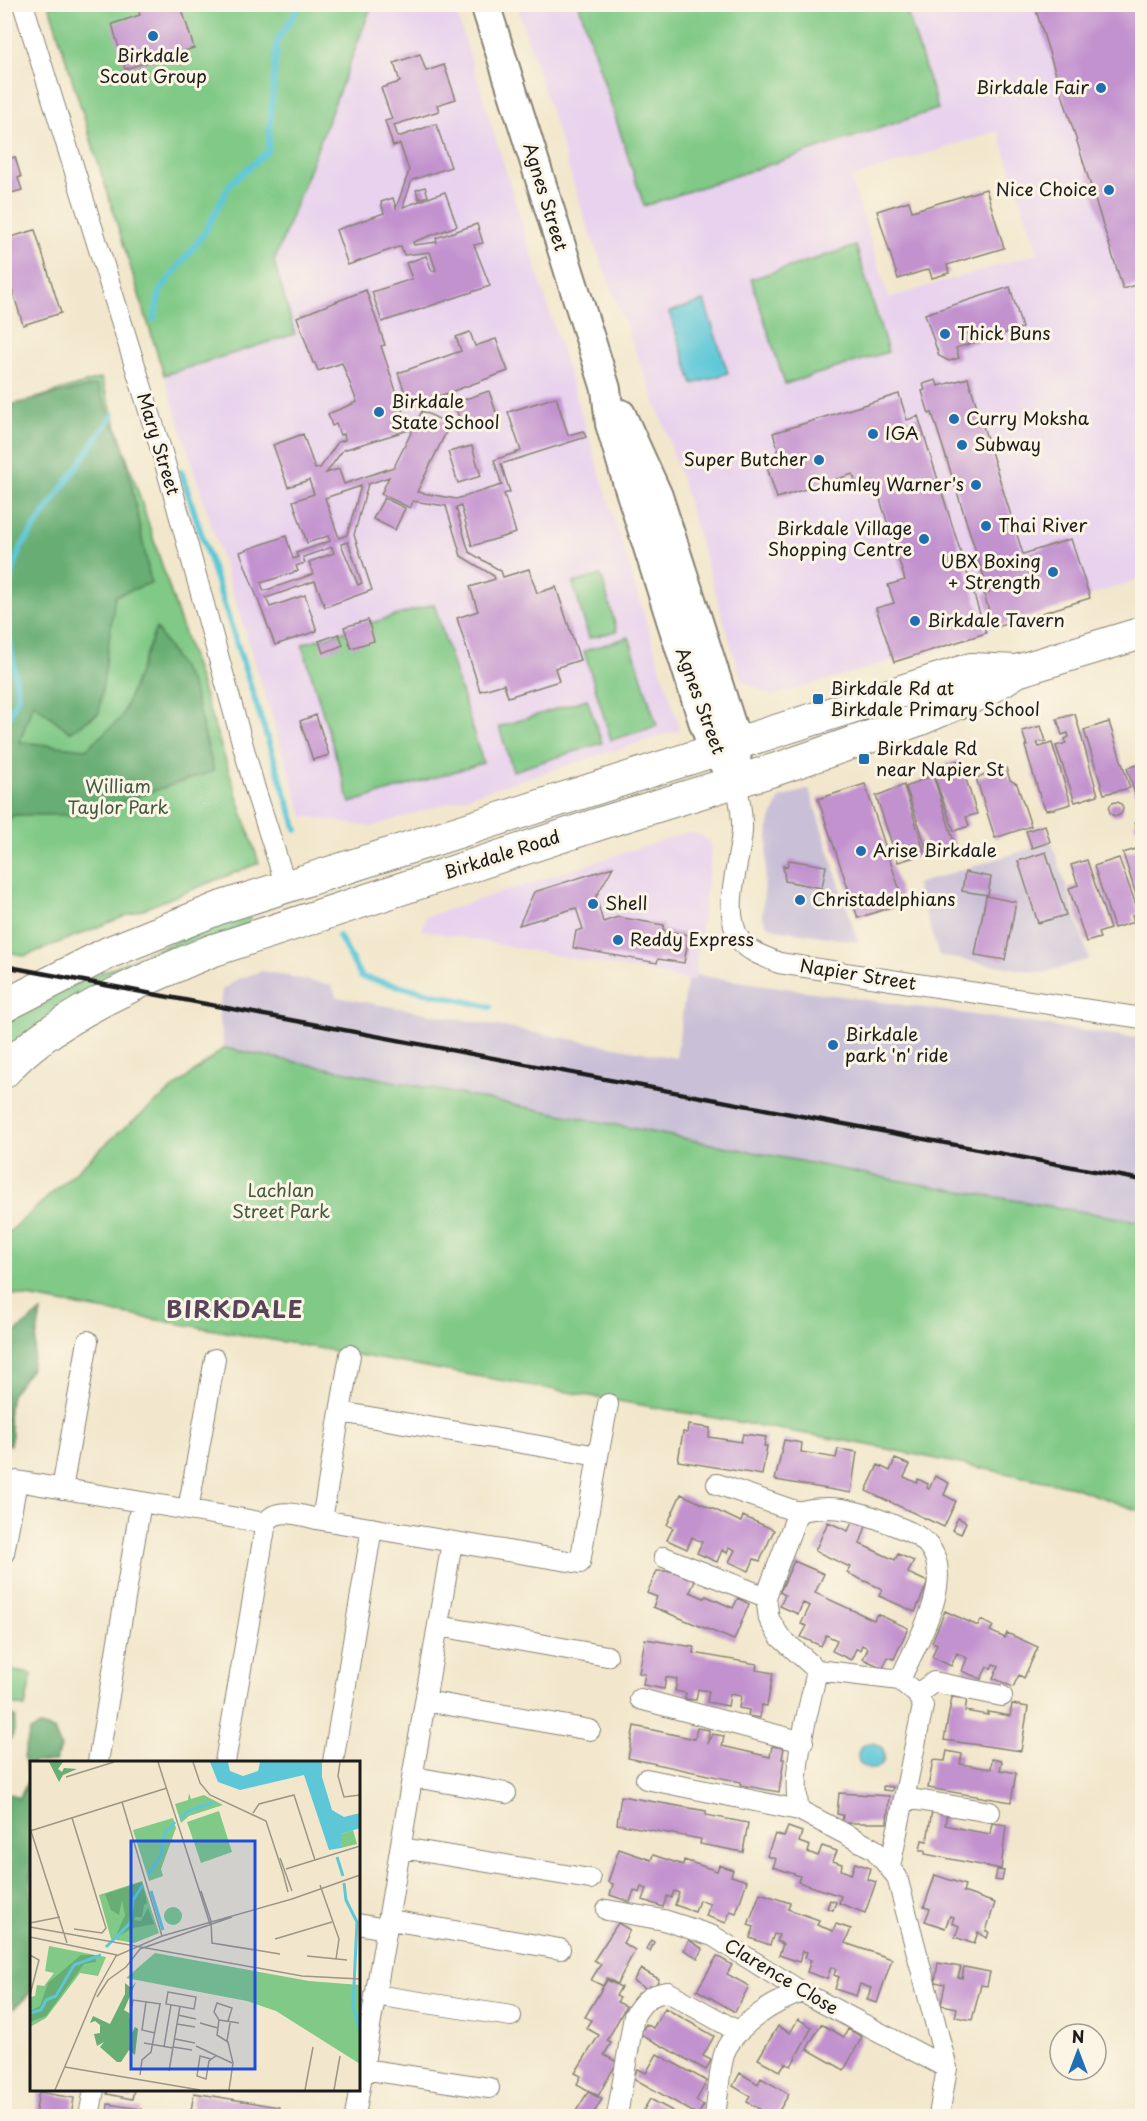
<svg xmlns="http://www.w3.org/2000/svg" width="1147" height="2121" viewBox="0 0 1147 2121" font-family="'Playpen Sans',sans-serif">
  <rect width="100%" height="100%" fill="#fcf5e5"/>
  <filter id="ink" filterUnits="userSpaceOnUse"><feTurbulence type="fractalNoise" baseFrequency=".0167" numOctaves="2"/><feDisplacementMap in="SourceGraphic" scale="12" xChannelSelector="R" yChannelSelector="G"/><feConvolveMatrix kernelMatrix="1 2 1 2 8 2 1 2 1" color-interpolation-filters="sRGB"/></filter>
  <filter id="wash" filterUnits="userSpaceOnUse"><feTurbulence type="fractalNoise" baseFrequency=".008" numOctaves="4" result="noise"/><feDisplacementMap in="SourceGraphic" scale="24" xChannelSelector="R" yChannelSelector="G"/><feGaussianBlur stdDeviation="1.35" result="paint"/><feColorMatrix in="noise" values="0 0 0 0 0 0 0 0 0 0 0 0 0 0 0 0 0 1.4 0 .05"/><feComposite in="paint" operator="in"/></filter>
  <g filter="url(#wash)">
    <rect width="100%" height="100%" fill="#f2e7cc"/>
    <path fill="#e8d2ee" fill-rule="evenodd" d="M372,5H454L680,730L371,827L303,816L164,375L295,334L274,262Z
      M517,5H1142V578L994,628L986,633L773,696L742,681L668,436L584,217ZM998,131L1038,253L889,298L851,178Z
      M688,832L700,835L710,842L711,856L694,981L422,930L425,917Z"/>
    <path fill="#c9bfd7" d="M809,789L858,942L776,929L767,925L762,916L769,824L780,798Z
      M1052,842L1089,959L1044,973L939,956L916,884Z
      M262,971L331,985L337,997L676,1058L687,980L694,981L695,975L1142,1039V1222L896,1180L224,1048L219,1013L222,990L238,979Z"/>
    <path fill="#80c986" stroke="#4e7251" stroke-width="1.5" d="M49,5H372L274,262L295,334L164,375Z
      M579,5H905L938,109L644,206Z
      M856,246L888,352L785,384L751,279Z
      M101,378L259,863L25,956L4,951V408Z
      M601,575L617,631L589,638L573,583Z
      M434,604L483,763L350,803L302,644Z
      M629,637L657,726L611,740L584,651Z
      M587,699L602,743L513,771L499,727Z
      M247,912L252,923L5,1057L4,1019L62,989Z
      M224,1048L896,1180L1142,1222V1512L1073,1487L868,1445L5,1293V1236L118,1133Z
      M5,1669L32,1674L25,1707L5,1703Z"/>
    <path fill="#68ad73" stroke="#426448" stroke-width="1.5" d="M97,385L124,448L151,583L115,596L99,713L70,732L33,703L20,742L86,749L121,718L156,628L192,685L214,771L81,815H14L5,823V406Z
      M41,1312L31,1369L11,1395L8,1418L12,1434L10,1445L5,1444V1355L13,1334Z
      M5,1713L16,1718L13,1736L5,1747Z
      M40,1726L54,1730L61,1748L55,1762H32L31,1984L30,1993L14,2009L7,1987L4,1966L5,1792L20,1798L29,1778L24,1756L30,1731Z"/>
    <path fill="#5dc7d8" stroke="#3c727a" stroke-width="1.5" d="M704,301L728,373L693,384L669,312Z
      M858 1756a13 13 0 1 1 26 0a13 13 0 1 1-26 0Z"/>
    <g fill="none" stroke-linecap="round" stroke-linejoin="round">
      <path stroke="#5dc7d8" stroke-width="6" d="M154,319L160,291L205,232L230,184L268,151L277,41L301,4
        M181,471L297,830
        M4,599L20,549L113,415
        M4,600L18,696L4,727
        M339,936L361,977L490,1007"/>
    </g>
    <g id="blocks">
      <path fill="#c292cf" fill-rule="evenodd" d="M137,4H163L169,9L181,6L194,48L125,69L112,24L140,15Z
        M1034,4H1142V283L1123,289Z
        M420,54L426,71L444,65L456,99L437,105L439,111L394,125L398,137L436,124L451,167L412,180L403,207L445,192L457,226L413,242L414,245L437,242L436,238L477,224L483,243L474,245L490,286L382,322L372,292L412,279L406,263L426,256L432,271L436,270L430,252L404,255L401,246L348,265L336,230L384,213L381,202L393,198L396,208L409,171L400,144L393,146L385,121L392,119L381,88L400,82L394,63Z
        M15,157L21,177L18,178L22,190L4,195V160Z
        M425,187L428,196L419,199L416,190Z
        M986,189L1004,248L947,265L949,273L932,278L929,269L898,279L877,211L909,201L912,211Z
        M35,230L61,313L23,325L8,276L10,275L4,257V239Z
        M1010,287L1022,328L956,348L959,358L949,361L939,356L925,314Z
        M366,290L385,345L381,346L409,430L343,450L326,473L339,469L344,484L394,467L422,411L450,424L417,492L456,499L502,485L494,460L521,451L508,412L556,397L568,435L583,431L586,437L501,464L510,492L504,494L516,533L472,546L461,506L456,508L469,552L501,571L503,577L529,569L537,593L556,587L580,660L555,668L559,681L508,697L504,684L480,691L457,618L478,611L470,587L495,579L494,576L461,556L446,506L413,501L410,508L381,494L389,477L368,484L354,535L372,590L325,607L315,581L266,598L270,607L305,595L317,631L275,645L240,552L286,536L293,559L298,557L296,553L330,541L328,536L307,543L293,501L314,494L309,480L288,487L273,445L303,434L315,469L320,468L338,442L345,440L344,434L340,435L336,424L332,426L328,414L357,402L342,363L318,371L315,363H313L297,317ZM361,486L347,535L339,538L325,498ZM348,542L362,583L358,585L341,544ZM332,547L334,553L309,562L313,574L264,591L261,583L298,571L296,566L305,563L303,557Z
        M470,332L475,346L496,339L508,371L410,407L398,373L461,351L456,337Z
        M968,378L1023,554L1071,539L1090,598L994,628L984,594L989,593L932,413L929,414L922,391L925,390L923,384L936,380L938,386Z
        M489,391L498,418L463,430L454,403Z
        M899,394L907,420L918,416L986,633L894,662L876,608L894,603L888,585L905,580L876,486L858,491L853,474L777,498L767,467L778,449L773,433Z
        M472,446L481,476L458,483L448,452Z
        M384,498L405,508L395,530L373,519Z
        M368,620L374,641L351,648L344,627Z
        M339,634L343,645L323,653L319,641Z
        M1075,714L1098,795L1075,802L1056,746L1066,743L1065,739L1069,737L1068,733L1062,735L1057,719Z
        M316,715L329,755L313,760L300,721Z
        M1109,722L1130,788L1104,794L1084,730Z
        M1041,726L1046,741L1037,743L1039,747L1052,743L1071,804L1054,809L1046,810L1041,800L1025,746H1027L1022,731Z
        M960,760L977,814L966,817L969,826L954,831L933,773L941,771L939,766Z
        M1137,765L1142,792L1135,794L1127,768Z
        M1006,768L1010,780L1017,784L1031,826L995,838L976,778Z
        M933,775L955,845L928,853L906,787Z
        M865,784L904,903L858,918L818,799Z
        M904,785L925,854L898,862L876,796Z
        M1142,795V815L1136,797Z
        M1109 809a7 7 0 1 1 14 0a7 7 0 1 1-14 0Z
        M1141,820L1142,828L1137,829L1134,823Z
        M1045,825L1050,842L1032,848L1026,831Z
        M1142,847V914L1123,853Z
        M1046,852L1066,915L1038,923L1018,861Z
        M1119,858L1139,913L1132,915L1134,922L1114,928L1094,866Z
        M789,860L826,866L822,888L785,881L783,866L787,867Z
        M1087,860L1110,929L1098,933L1100,938L1086,942L1069,888L1078,885L1071,865Z
        M613,867L596,897L603,922L618,917L664,925L663,930L689,935L684,963L658,959L657,963L573,948L576,931L583,929L576,908L519,925L534,892Z
        M965,872L991,877L988,895L962,891Z
        M986,896L1016,902L1005,960L975,955Z
        M688,1425L710,1428L709,1437L741,1442L743,1434L766,1437L764,1446H767L762,1475L678,1461L683,1432L687,1433Z
        M784,1440L802,1443L801,1452L836,1458L838,1449L857,1452L851,1493L775,1480Z
        M895,1459L910,1465L904,1477L917,1483L918,1479L928,1484L927,1488L929,1489L935,1476L949,1483L944,1495L956,1501L944,1527L866,1491L878,1465L890,1471Z
        M681,1494L741,1522L743,1516L774,1530L760,1561L754,1559L749,1571L729,1562L735,1550L729,1547L727,1553L722,1550L717,1562L697,1553L702,1542L692,1537L687,1549L667,1540L673,1528L667,1525Z
        M958,1518L966,1522L961,1534L952,1530Z
        M853,1520L866,1526L860,1544L895,1560L898,1554L914,1561L908,1573L928,1582L915,1612L879,1596L882,1589L847,1573L850,1567L815,1551L828,1522L848,1531Z
        M794,1561L824,1574L815,1593L874,1620L877,1614L908,1628L894,1659L888,1657L883,1668L863,1659L868,1648L862,1645L860,1650L856,1649L851,1660L832,1651L837,1640L826,1635L821,1646L801,1637L807,1626L801,1624L810,1606L803,1603L798,1614L780,1606L785,1595L780,1592Z
        M657,1571H673L695,1581L690,1592L704,1598L706,1596L733,1608L738,1598L749,1604L734,1640L653,1607L657,1597L647,1593Z
        M945,1611L978,1626L981,1620L993,1626L990,1631L1005,1638L1007,1633L1038,1647L1024,1678L1019,1675L1013,1687L993,1678L999,1666L993,1664L991,1669L987,1667L981,1679L962,1671L967,1658L957,1653L951,1666L932,1657L937,1644L932,1642Z
        M645,1639L694,1647L693,1653L757,1664L756,1670L773,1673L767,1706L762,1705L760,1718L748,1716L749,1710L739,1708L741,1696L730,1694L728,1706L707,1702L709,1691L698,1689L696,1700L685,1699L686,1693L675,1691L677,1679L666,1677L664,1689L643,1685L645,1674L639,1673Z
        M952,1697L967,1699L965,1711L988,1715V1712L1010,1716L1012,1704L1028,1707L1021,1751L944,1740Z
        M634,1726L695,1739L697,1728L709,1730L708,1744L712,1734L724,1736L722,1746L770,1757L772,1746L784,1748L782,1759H784L779,1792L740,1785L741,1782L628,1758Z
        M947,1751L962,1754L960,1764L991,1769L992,1759L1002,1761L1000,1770L1016,1773L1011,1802L928,1788L933,1760L945,1761Z
        M883,1786L893,1787L892,1791L883,1790Z
        M839,1793L889,1796L887,1823H842L843,1815L837,1814Z
        M621,1796L706,1811V1815L748,1823L743,1852L700,1844L701,1839L617,1824Z
        M932,1811L947,1813L945,1825L967,1830L990,1834L992,1823L1006,1825L1001,1869L925,1854V1850H920L922,1840L927,1841Z
        M788,1827L802,1832L799,1842L810,1846L808,1852L818,1856L822,1846L837,1851L833,1861L842,1864L841,1870L851,1874L855,1863L870,1868L867,1879L876,1882L865,1913L839,1903L841,1896L798,1882L800,1876L773,1867L776,1859L767,1856L775,1834L784,1837Z
        M619,1849L651,1860L653,1855L683,1865L684,1860L717,1871L719,1865L733,1870L731,1876L747,1881L736,1913L730,1911L726,1923L706,1916L710,1904L699,1900L695,1912L675,1905L679,1893L674,1891L671,1898L667,1896L663,1907L643,1900L647,1889L641,1887L639,1893L634,1890L630,1902L610,1895L613,1884L608,1882Z
        M997,1870L1004,1871L1002,1881L995,1880Z
        M935,1875L965,1885L963,1892L995,1903L986,1931L989,1932L987,1938L978,1932L974,1944L955,1937L959,1926L952,1923L954,1917L950,1916L945,1928L925,1921L930,1909L924,1907Z
        M760,1893L790,1903L788,1909L819,1920L817,1925L833,1931L836,1924L851,1929L845,1943L892,1959L877,2003L867,2000L871,1988L860,1984L856,1996L835,1989L839,1977L834,1975L836,1969L831,1967L827,1979L807,1972L811,1960L805,1958L807,1952L803,1951L799,1962L779,1955L783,1944L777,1941L779,1935L774,1934L770,1945L750,1938L754,1927L748,1925Z
        M830,1900L836,1902L833,1910L827,1908Z
        M618,1923L630,1930L623,1943L635,1950L617,1984L607,1978L603,1986L591,1980L601,1964L594,1960Z
        M651,1940L654,1942L650,1951L646,1949Z
        M689,1940L703,1949L698,1958L684,1950Z
        M717,1956L732,1965L727,1974L749,1986L735,2012L697,1990Z
        M938,1963L961,1967L958,1977L962,1978L964,1967L990,1972L987,1986L981,1985L972,2020L955,2017L957,2008L941,2005L945,1984L935,1982Z
        M641,1969L659,1979L652,1992L633,1981Z
        M607,1980L621,1987L616,1996L620,1998L617,2002L626,2006L607,2041L611,2043L604,2055L617,2062L598,2096L577,2084L581,2076L575,2073L599,2035L586,2028L591,2020L585,2017Z
        M665,2008L714,2036L703,2056L711,2060L706,2070L640,2034L646,2024L653,2028Z
        M798,2019L812,2027L791,2066L785,2063L780,2071L758,2059L778,2026L790,2033Z
        M821,2024L844,2037L848,2029L862,2037L844,2070L807,2049Z
        M657,2054L707,2081L696,2101L704,2105L698,2115L633,2078L638,2069L646,2073Z
        M740,2073L758,2084L761,2078L789,2094L776,2116H759L763,2111L747,2102L750,2096L733,2086Z
        M108,2090H134L132,2099L107,2094Z
        M39,2092L74,2098L71,2116H35Z
        M588,2092L602,2099L595,2111L604,2116H573Z
        M194,2093L279,2107L277,2116H190Z
        M650,2099L682,2116H640Z
        M108,2104L141,2109L139,2116H103V2112L107,2113Z"/>
    </g>
  </g>
  <g filter="url(#ink)">
    <use href="#blocks" fill-opacity="0" stroke="#878274" stroke-width="1.5"/>
    <g fill="none" stroke-linecap="round" stroke-linejoin="round">
      <g stroke="#878274" stroke-width="22">
        <path id="street" d="M23,4L163,456L255,789L286,886
          M736,781C739,798 743,814 742,831C740,863 721,910 740,940C748,952 766,957 779,963L1142,1018
          M340,1412L598,1456L580,1563L322,1520Z
          M340,1412L350,1355
          M598,1456L608,1404
          M717,1484L798,1512
          M62,1489L88,1341
          M188,1510L215,1359
          M4,1553L17,1481L266,1523
          M664,1557L766,1597
          M439,1626L607,1656
          M817,1670C809,1711 790,1770 799,1810L874,1849L897,1877L947,2068L939,2116
          M917,1694L934,1682L1002,1696
          M640,1699L803,1742
          M426,1701L590,1730
          M98,1762L141,1502
          M225,1762L266,1523C277,1505 305,1517 322,1520
          M333,1762L372,1528
          M414,1777L506,1793
          M646,1779L799,1810
          M905,1798L990,1812
          M402,1848L590,1879
          M890,1867L923,1706L917,1694L900,1680L817,1670L780,1637L769,1619L766,1597L798,1512C830,1503 856,1510 886,1522C900,1528 917,1533 927,1544C958,1578 915,1645 900,1680
          M607,1910L664,1920L713,1936L802,1992L947,2068
          M390,1920L560,1949
          M358,1924L385,1929
          M375,1995L511,2016
          M363,2069L489,2088
          M89,2116L94,2090
          M355,2116L452,1542
          M617,2116L634,2016C643,2001 650,1994 668,1992L739,2032
          M715,2116C718,2099 719,2062 727,2047C741,2022 776,2001 802,1992"/>
      </g>
      <g stroke="#878274" stroke-width="32">
        <path id="secondary" d="M485,4L606,389L610,424L627,481L704,724L714,750L736,781
          M621,414L658,496L737,743L736,767"/>
      </g>
      <g stroke="#878274" stroke-width="34">
        <path id="primary" d="M4,1006L110,952L222,907L971,669L1017,671
          M4,1072C50,1018 147,978 211,951L605,822L780,768L918,720L984,692L1017,671L1142,633"/>
      </g>
      <use href="#street" stroke="#fff" stroke-width="20"/>
      <use href="#secondary" stroke="#fff" stroke-width="28"/>
      <use href="#primary" stroke="#fff" stroke-width="32"/>
      <path stroke="#1c1c1c" stroke-width="4.5" d="M4,966L1142,1180"/>
    </g>
  </g>
  <g fill="#1f6fb2" stroke="#fcf5e5" stroke-width="2">
    <circle cx="153" cy="36" r="6"/>
    <circle cx="1101" cy="88" r="6"/>
    <circle cx="1109" cy="190" r="6"/>
    <circle cx="945" cy="334" r="6"/>
    <circle cx="379" cy="412" r="6"/>
    <circle cx="954" cy="419" r="6"/>
    <circle cx="873" cy="434" r="6"/>
    <circle cx="962" cy="445" r="6"/>
    <circle cx="819" cy="460" r="6"/>
    <circle cx="976" cy="485" r="6"/>
    <circle cx="986" cy="526" r="6"/>
    <circle cx="924" cy="539" r="6"/>
    <circle cx="1053" cy="572" r="6"/>
    <circle cx="915" cy="621" r="6"/>
    <rect x="812" y="693" width="12" height="12" rx="3"/>
    <rect x="858" y="753" width="12" height="12" rx="3"/>
    <circle cx="861" cy="851" r="6"/>
    <circle cx="800" cy="900" r="6"/>
    <circle cx="593" cy="904" r="6"/>
    <circle cx="618" cy="940" r="6"/>
    <circle cx="833" cy="1045" r="6"/>
  </g>
  <g text-anchor="middle" stroke-width="6" stroke-linejoin="round" paint-order="stroke">
    <g font-size="18" fill="#1c1c1c" stroke="#fcf5e5" text-anchor="start">
      <text x="153" y="62" text-anchor="middle">Birkdale<tspan x="153" dy="21">Scout Group</tspan></text>
      <text x="1089" y="94" text-anchor="end">Birkdale Fair</text>
      <text x="1097" y="196" text-anchor="end">Nice Choice</text>
      <text x="957" y="340">Thick Buns</text>
      <text x="391" y="408">Birkdale<tspan x="391" dy="21">State School</tspan></text>
      <text x="966" y="425">Curry Moksha</text>
      <text x="885" y="440">IGA</text>
      <text x="974" y="451">Subway</text>
      <text x="807" y="466" text-anchor="end">Super Butcher</text>
      <text x="964" y="491" text-anchor="end">Chumley Warner's</text>
      <text x="998" y="532">Thai River</text>
      <text x="912" y="535" text-anchor="end">Birkdale Village<tspan x="912" dy="21">Shopping Centre</tspan></text>
      <text x="1041" y="568" text-anchor="end">UBX Boxing<tspan x="1041" dy="21">+ Strength</tspan></text>
      <text x="927" y="627">Birkdale Tavern</text>
      <text x="830" y="695">Birkdale Rd at<tspan x="830" dy="21">Birkdale Primary School</tspan></text>
      <text x="876" y="755">Birkdale Rd<tspan x="876" dy="21">near Napier St</tspan></text>
      <text x="873" y="857">Arise Birkdale</text>
      <text x="812" y="906">Christadelphians</text>
      <text x="605" y="910">Shell</text>
      <text x="630" y="946">Reddy Express</text>
      <text x="845" y="1041">Birkdale<tspan x="845" dy="21">park 'n' ride</tspan></text>
    </g>
    <g font-size="18" fill="#1c1c1c" stroke="#fcf5e5">
      <text transform="translate(545 197) rotate(73)" y="6">Agnes Street</text>
      <text transform="translate(158 444) rotate(73)" y="6">Mary Street</text>
      <text transform="translate(700 701) rotate(70)" y="6">Agnes Street</text>
      <text transform="translate(502 855) rotate(-18)" y="6">Birkdale Road</text>
      <text transform="translate(858 975) rotate(9)" y="6">Napier Street</text>
      <text transform="translate(781 1977) rotate(31)" y="6">Clarence Close</text>
    </g>
    <g font-size="18" fill="#3f5941" stroke="#fcf5e5">
      <text x="118" y="793">William<tspan x="118" dy="21">Taylor Park</tspan></text>
      <text x="281" y="1197">Lachlan<tspan x="281" dy="21">Street Park</tspan></text>
    </g>
    <g font-size="24" font-weight="bold" letter-spacing="1.5" fill="#56455b" stroke="#fcf5e5">
      <text x="235" y="1318">BIRKDALE</text>
    </g>
  </g>
  <g transform="translate(30 1761)">
    <rect width="330" height="330" fill="#f2e7cc"/>
    <path d="M159,32L161,38L174,34L193,44L159,55L151,62L145,43L158,39ZM189,50L202,91L171,102L157,61ZM143,57L146,67L131,108L133,115L119,120L103,69ZM323,69L327,83L311,87V73ZM112,120L129,172L104,182L81,178L69,134ZM134 155a9 9 0 1 1 18 0a9 9 0 1 1-18 0ZM19,185L76,196L68,215L50,212L16,257L0,266L1,236L5,235L7,224L14,225L24,212L15,210ZM125,192L279,220L330,224V303L246,250L217,240L96,217Z" fill="#80c986"/>
    <path d="M19,1H33L28,8L32,11L34,7L47,8L33,14L29,21ZM112,121L117,142L114,144L112,156H105L104,159L111,160L118,147L124,163L103,167L85,177L95,154L92,139L89,154L81,149L75,133ZM51,194H65L66,201L54,203L16,255L0,261V250L10,245L18,222ZM106,221L94,249L99,252L102,272L105,266L108,268L105,294L99,289L91,301H87L70,286L74,281L67,285L64,273L70,272V264L65,260L60,262L63,255L80,263L95,233V222L101,227Z" fill="#68ad73"/>
    <path d="M180,1H198L200,10L213,15L228,10L230,1H292V16L302,49L314,56L330,52V67L311,73V87L299,89L274,14L210,29L188,21Z" fill="#5dc7d8"/>
    <path fill="none" stroke="#5dc7d8" stroke-width="3" d="M150,57L160,49L183,42M307,96L313,115M118,114L130,96L135,72L145,61M314,122L316,139L327,161L323,246L330,270M121,130L133,169M76,186L100,162L103,139L113,124M0,252L11,249L16,239L26,235L44,204L71,194"/>
    <path fill="none" stroke="#9c9686" stroke-width="1.5" d="M128,1L180,163M163,1L170,22L180,34L236,60L253,112M310,1L308,15L314,36L330,34M36,16L84,1M92,41L132,175M223,52L229,43L264,34L285,99M42,57L76,167L72,172L44,168M0,67L37,182M0,70L137,27M250,97L262,130M256,108L330,85M253,112L258,131M290,124L309,178L306,198M171,130L181,160L182,182L250,193M0,162L30,156M0,166L272,215L330,218M0,176L87,194M245,178L302,161M0,194L9,199L0,234M277,195L317,199M138,231L166,236L164,248L136,243ZM67,236L78,219L96,206L110,188L202,156M116,241L112,269L125,272M148,254L166,258M100,255L103,239L131,243M189,259L187,274L198,281L203,302L199,329M198,260L202,247L187,242L184,251L189,259L209,262M170,262L188,267M147,263L165,266M145,278L165,282M197,280L200,262M114,282L143,287M166,285L202,302M134,286L141,244M143,286L162,289M181,298L170,295L167,315L176,318L179,300L187,294M35,306L170,329M139,310L150,245M110,314L112,299L121,291L130,243M25,329L67,229L86,195L132,175L262,138L330,114M275,329L283,286M304,329L310,295"/>
    <path fill="#1d4ed8" fill-opacity="0.15" stroke="#1d4ed8" stroke-width="3" d="M101,80H225V308H101Z"/>
    <rect width="330" height="330" fill="none" stroke="#1c1c1c" stroke-width="3"/>
  </g>
  <rect width="1147" height="2121" fill="none" stroke="#fcf5e5" stroke-width="24"/>
  <g transform="translate(1078 2052)"><circle r="28" fill="#fcf5e5" stroke="#a29e95" stroke-width="1.5"/>
  <path d="M0-4.5L10 22L0 15L-10 22Z" fill="#1f6fb2"/>
  <text y="-9" font-size="16" font-weight="bold" text-anchor="middle" fill="#1c1c1c">N</text>
  </g>
</svg>
